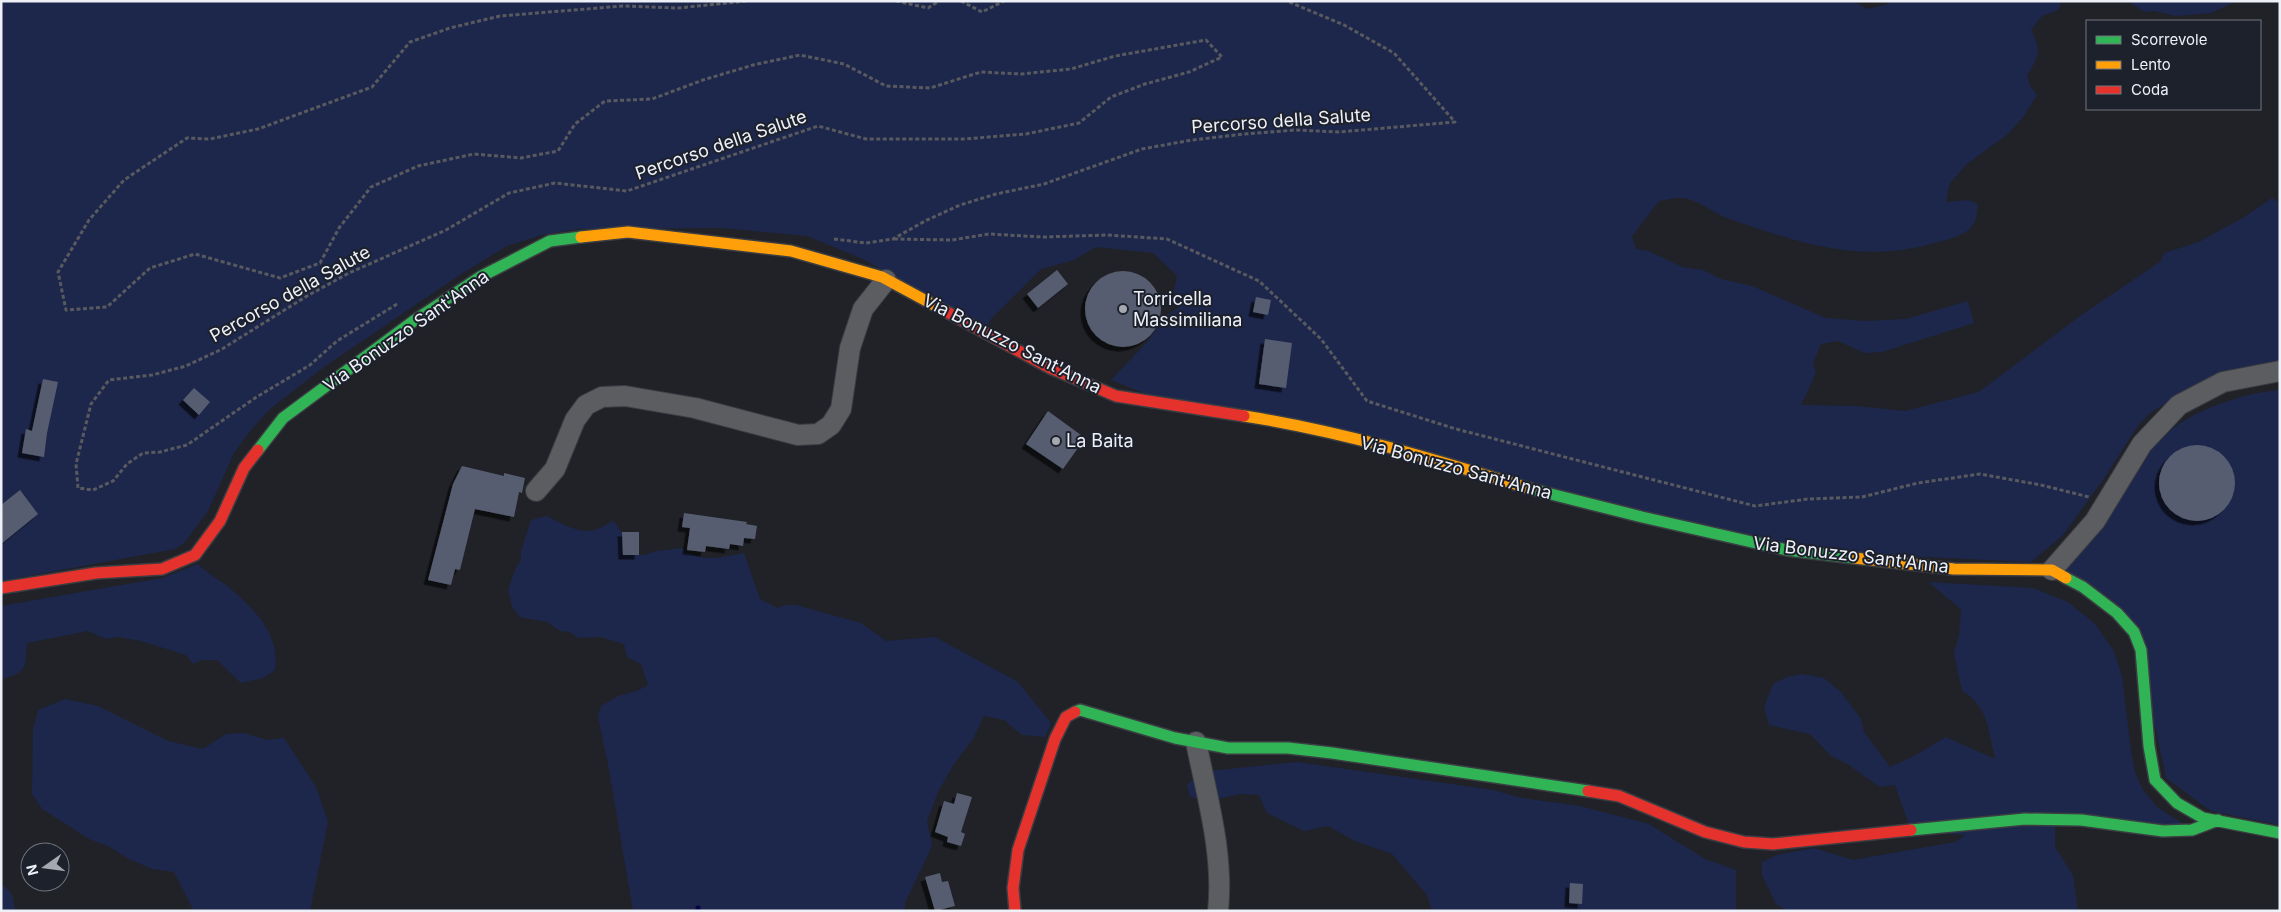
<svg xmlns="http://www.w3.org/2000/svg" width="2281" height="912" viewBox="0 0 2281 912" font-family="Inter,sans-serif">
  <defs>
    <filter id="shadow"><feDropShadow dx="-4.5" dy="4.5" stdDeviation="0" flood-color="#0009"/></filter>
  </defs>
  <rect width="100%" height="100%" fill="#202228"/>
  <path fill="#1d274b" d="M1,1H1854L1867,9L1888,4L1890,1H2062L2058,10L2042,16L2031,30C2043,52 2038,56 2027,76L2030,86L2037,95L2023,117L2008,134L1967,164L1950,183L1946,202L1968,200L1978,204C1977,210 1977,218 1974,223C1967,237 1944,240 1931,244C1857,264 1797,242 1727,218C1711,212 1695,197 1678,198C1672,198 1665,200 1659,201L1632,236L1636,249L1649,251L1682,267L1703,270L1721,279L1752,286L1826,318L1866,321L1906,319L1968,301L1974,323L1882,352L1864,353L1838,341L1821,344L1813,364L1816,373L1801,405L1856,406L1905,411L1979,392L2080,316L2161,261L2164,253L2199,242L2244,217L2272,198L2280,203V364L2188,390L2150,413L2137,427L2105,477L2063,535L2031,562L1821,552L1163,401L1111,380L1148,341L1165,316L1179,307L1174,291L1177,276L1153,253L1096,247L1074,260L1041,269L990,320L987,331L863,259L807,236L722,228L577,229L542,235L507,246L458,276L324,367L270,409L251,430L234,453L208,511L184,543L175,549L1,581Z
    M2127,1H2237L2211,13L2176,16L2154,11L2145,12Z
    M2280,390V825L2211,811L2166,778L2137,640L2061,570L2081,553L2093,538L2157,442C2184,413 2240,393 2280,390Z
    M547,516C573,529 588,540 613,520L629,543L633,554L644,555L657,551L681,548C702,564 720,557 744,553L760,599L778,608L785,605H796L861,623L886,641L935,637L1018,682L1051,723L1045,737L1022,735L1004,720L984,716L973,739L954,764L938,792L927,821L932,846L905,903V911H633L608,764L598,717L601,706L618,696L637,691L648,685L641,664L627,657L624,644L600,637L578,638L570,632L560,631L547,622L520,617L512,607L508,589L515,570L521,560V551L531,520Z
    M198,564C207,573 216,578 226,585C252,606 281,634 275,670L263,678L241,683L217,660H202L193,664L186,655L141,641L118,637L106,639L88,631L27,643C25,668 27,673 1,679V606L162,578Z
    M1928,582L2033,588L2068,602L2094,623L2114,651L2122,676L2131,751L2135,772L2143,790L2157,807L2188,827L2055,816V847L2073,875L2078,911H1787L1776,904L1762,875V862L1777,855L1814,848L1853,860L1955,842L1965,835L1911,831L1895,785L1880,787L1846,763L1831,756L1810,734L1769,725L1764,707L1773,684L1787,677L1802,674L1824,678L1841,692L1861,719L1864,732L1890,767L1914,756L1946,737L1995,759C1989,733 1988,705 1962,691L1954,653L1959,636L1961,609Z
    M65,699L98,706L168,741L203,749L226,734L244,733L267,740L284,738L316,787L328,821L310,911H194L174,872L152,869L129,859L108,846L89,839L42,809L32,794L33,729L38,710Z
    M1297,762L1493,790L1522,798L1580,806L1649,824L1705,859L1736,870V911H1432L1427,895L1392,854L1355,841L1328,826L1304,831L1267,813L1259,795L1240,794L1213,800L1190,797L1187,785L1200,772Z
    M1,883L12,894L15,911H1Z"/>
  <g fill="none" stroke-linecap="round" stroke-linejoin="round">
    <path stroke="#070343" stroke-width="5" d="M698,908V911"/>
  </g>
  <path fill="#575d6f" filter="url(#shadow)" d="M1057,270L1068,284L1038,308L1027,294Z
    M1085 309a38 38 0 1 1 76 0a38 38 0 1 1-76 0Z
    M1256,297L1271,300L1268,315L1253,312Z
    M1265,339L1292,343L1286,388L1259,384Z
    M43,379L58,382L47,433L44,457L22,453L26,429L32,431Z
    M194,388L210,402L199,415L183,400Z
    M1048,411L1085,438L1063,469L1026,444Z
    M2159 483a38 38 0 1 1 76 0a38 38 0 1 1-76 0Z
    M462,466L504,476V473L525,478L522,493L519,492L514,517L475,509L460,570L455,569L451,585L428,580L453,484Z
    M20,490L38,514L1,544V505Z
    M684,513L747,522L746,524L757,526L755,539L744,538L743,546L730,544L729,549L706,546L705,552L687,550L690,528L682,527Z
    M622,532H639V555H623Z
    M957,793L972,797L961,832L965,834L961,846L947,842L948,837L935,832L944,801L954,804Z
    M940,873L942,882L948,881L955,906L935,911L925,877Z
    M1570,883L1583,884L1582,904L1569,903Z"/>
  <g fill="none" stroke-linecap="round" stroke-linejoin="round">
    <g stroke="#3b3d43" stroke-width="22">
      <path id="street" d="M536,491L555,469L575,420L586,405L602,397L625,396L695,408L798,435L818,434L831,425L841,409L850,348L863,309L886,280
        M2052,570L2095,521L2142,444L2179,405L2223,382L2280,371
        M1196,742C1207,797 1224,854 1218,911"/>
    </g>
    <g stroke="#3b3d43" stroke-width="14">
      <path id="fast" d="M258,450L283,418L415,320L480,277L550,241L581,237
        M1531,489L1642,517L1787,550L1854,558
        M2066,578L2083,587L2117,613L2134,632L2141,650L2149,746L2155,780L2177,803L2203,818L2280,833
        M1075,712L1080,710L1175,738L1228,748H1288L1332,753L1588,791
        M1911,830L2025,819L2081,820L2163,831L2192,830L2218,820"/>
    </g>
    <g stroke="#3b3d43" stroke-width="14">
      <path id="slow" d="M581,237L628,232L791,251L882,277L945,311
        M1244,416C1341,431 1437,460 1531,489
        M1854,558L1954,569L2052,570L2066,578"/>
    </g>
    <g stroke="#3b3d43" stroke-width="14">
      <path id="jam" d="M945,311L1050,368L1116,396L1244,416
        M1,588L96,573L162,569L195,555L220,521L244,468L258,450
        M1588,791L1619,796L1705,832L1744,842L1773,844L1911,830
        M1015,911L1013,888L1018,850L1055,739L1066,717L1075,712"/>
    </g>
    <path stroke="#585a5f" stroke-width="3" stroke-dasharray="4 2.5" stroke-linecap="butt" d="M896,1L928,8L939,1
      M961,1L982,12L1004,1
      M834,239L866,243L893,239L925,221L960,205L996,194L1044,184L1142,149L1192,140L1245,134L1295,130L1339,132L1455,122L1394,53L1344,25L1287,1
      M894,239L952,240L989,234L1043,237L1107,235L1167,239L1259,281L1321,339L1367,401L1456,429L1755,506L1808,499L1862,497L1918,483L1980,474L2041,485L2089,497
      M397,304L337,341L310,365L255,398L187,445L160,452L143,453L127,464L113,481L93,490L78,488L76,464L91,404L109,380L152,375L186,366L222,349L307,296L349,273L446,230L509,193L555,183L627,191L818,126L866,139H964L1026,134L1079,123L1111,97L1145,84L1189,72L1222,57L1206,40L1115,56L1071,69L1021,74L981,72L930,88L886,86L844,64L800,55L753,65L703,80L652,99L605,101L575,124L558,151L521,158L474,154L418,166L371,187L339,228L320,263L280,278L195,254L150,268L107,307L66,310L58,272L89,220L124,180L187,138L210,139L258,129L372,87L410,42L450,28L500,16L623,6L678,8L747,1"/>
    <use href="#street" stroke="#5b5d61" stroke-width="20"/>
    <use href="#fast" stroke="#30b455" stroke-width="11"/>
    <use href="#slow" stroke="#ff9f0a" stroke-width="11"/>
    <use href="#jam" stroke="#e5322d" stroke-width="11"/>
  </g>
  <g fill="#a5a8af" stroke="#1d212c" stroke-width="2">
    <circle cx="1123" cy="309" r="5"/>
    <circle cx="1056" cy="441" r="5"/>
  </g>
  <g text-anchor="middle" stroke-width="4" stroke-linejoin="round" paint-order="stroke">
    <g font-size="18" fill="#edf0f7" stroke="#1d212c">
      <text transform="translate(1281 121) rotate(-4)" y="6">Percorso della Salute</text>
      <text transform="translate(721 145) rotate(-19)" y="6">Percorso della Salute</text>
      <text transform="translate(290 294) rotate(-29)" y="6">Percorso della Salute</text>
      <text transform="translate(406 331) rotate(-35)" y="6">Via Bonuzzo Sant'Anna</text>
      <text transform="translate(1012 344) rotate(27)" y="6">Via Bonuzzo Sant'Anna</text>
      <text transform="translate(1456 468) rotate(15)" y="6">Via Bonuzzo Sant'Anna</text>
      <text transform="translate(1851 555) rotate(7)" y="6">Via Bonuzzo Sant'Anna</text>
    </g>
    <g font-size="18" fill="#edf0f7" stroke="#1d212c" text-anchor="start">
      <text x="1133" y="305">Torricella<tspan x="1133" dy="21">Massimiliana</tspan></text>
      <text x="1066" y="447">La Baita</text>
    </g>
  </g>
  <rect width="2281" height="912" fill="none" stroke="#edf0f7" stroke-width="5"/>
  <rect x="2086" y="20" width="175" height="90" fill="#1d212c" stroke="#70747d"/>
  <rect x="2096" y="36" width="25" height="8" fill="#30b455" stroke="#70747d"/>
  <text x="2131" y="45" font-size="15" fill="#edf0f7">Scorrevole</text>
  <rect x="2096" y="61" width="25" height="8" fill="#ff9f0a" stroke="#70747d"/>
  <text x="2131" y="70" font-size="15" fill="#edf0f7">Lento</text>
  <rect x="2096" y="86" width="25" height="8" fill="#e5322d" stroke="#70747d"/>
  <text x="2131" y="95" font-size="15" fill="#edf0f7">Coda</text>
  <g transform="translate(45 867) rotate(256)"><circle r="24" fill="#1d212c" stroke="#70747d"/>
  <path d="M0-4L9 19L0 12L-9 19Z" fill="#a5a8af"/>
  <text y="-8" font-size="14" font-weight="bold" text-anchor="middle" fill="#edf0f7">N</text>
  </g>
</svg>
